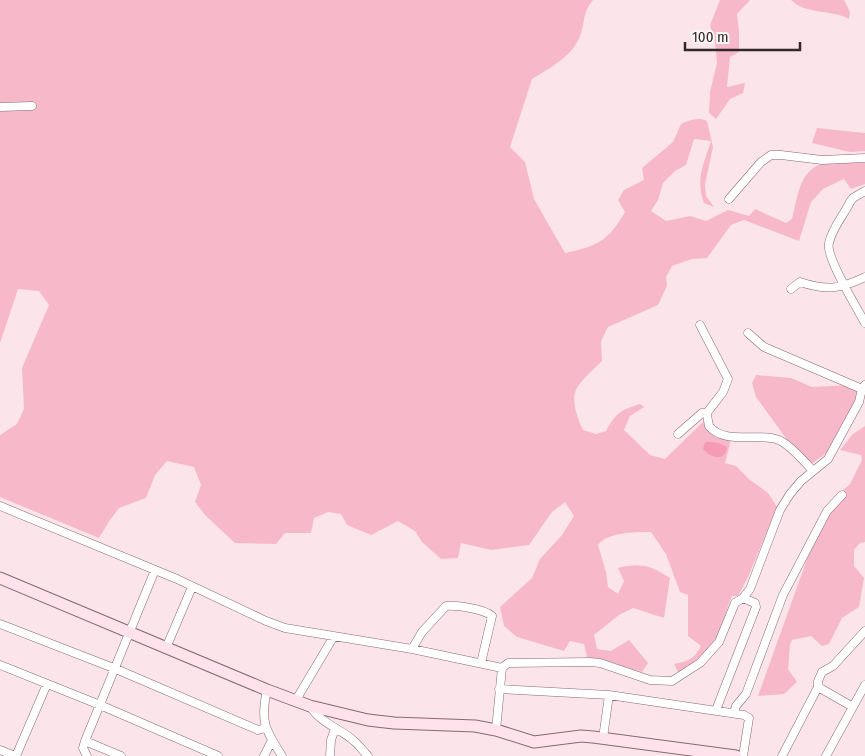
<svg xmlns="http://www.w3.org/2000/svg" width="865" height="756" viewBox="0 0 865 756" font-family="'Fira Sans Condensed',sans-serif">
  <rect width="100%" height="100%" fill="#fbe4ea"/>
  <path fill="#f7b9c9" d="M0,0H593C583,12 585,20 581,33C575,55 550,68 532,79L510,147L525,162L534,199L565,253C598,246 608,241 625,212L618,200L624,190L644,180L642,168L673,142L681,124C689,120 699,117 707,121L713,147L705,184L706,196L714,207L704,203C695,178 704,164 711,141L694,139L686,165L675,171L663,183L658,200L651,211L666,221L690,216L706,221L728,210L749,216L755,209L786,223L792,219C797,200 799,170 822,164C831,161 854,163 865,163V184L851,189L844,179L823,189L811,202L799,241L744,220L731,225L707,258L692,259L672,266L666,277L667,286L658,305L608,327L601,341L602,361C594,369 583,378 577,388C570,400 578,419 583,430L596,434L606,431C616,413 620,410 640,404L644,407L630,416L624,430L650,455L665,459L704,421L705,425L715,433L731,440L725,463L736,466L750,480L768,493L777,507L748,577L738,596H732C728,604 726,613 723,622C715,646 699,660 678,672L674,664C689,661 694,659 701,646L688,636V595L680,592L666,554L651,532C636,532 607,532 598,545L606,572L608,587L618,594L624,581L618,568C641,562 651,566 670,578L664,618L633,608L619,615L594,635L597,649L611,651L629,640L648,663L642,672L587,657L584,644L570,641L564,651L517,637L504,626L500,607L532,578L540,559L562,535L574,516L565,502L552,512L529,545L491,550L461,543L458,558L441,559L422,542L415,531L398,521L371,535L347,525L341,514L328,512L314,518L311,533H285L276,544L235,543L205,515L195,502L201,485L194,467L167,461L155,475L146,498L119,508L110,520L99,538L0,497V435L17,424L24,409L22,368L49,305L39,291L18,289L0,343Z
    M720,0H750L737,14L739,31V52L730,57L727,87L745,83L743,93L730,99L716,119L709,113L710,92L717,63L715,43L710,25Z
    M791,0H844L850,12L849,19C831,9 806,15 791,0Z
    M817,128L865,133V151L850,152L812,143Z
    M756,375L791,378L812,387L850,385L859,391L854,409L828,452L807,467L756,397L752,383Z
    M865,426V542L860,543L854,550V566L864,578L859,607L842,618L829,644L822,646L811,636L792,640L790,645L788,669L797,682L784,694L758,696L815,537L838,495L850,484L862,460L861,455L840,450L853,434Z"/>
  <path fill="#f69bb5" d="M705,442C712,441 722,443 727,448C725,462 710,458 703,449Z"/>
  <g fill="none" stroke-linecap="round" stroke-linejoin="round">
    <g stroke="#846b71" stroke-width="9">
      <path id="street" d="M0,107L32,106
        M865,191L853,198L850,202C844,215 832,228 829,243C825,256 857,308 865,323
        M729,199L761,162L771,155H781L822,160L865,158
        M791,289L800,282C827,291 840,289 865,277
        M700,325L728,379L723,392L706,414
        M748,333L764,347L862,389
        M678,434L702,413H705L707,415L709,426C725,446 762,431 781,441C793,448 804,461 813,471
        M0,506L177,579L266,621L285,628L412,649L502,668L508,663L590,662L600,663L650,680L672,681L700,663L719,642L735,603L743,598L750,589L780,510L790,494L801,481L828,459L859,402L862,389L865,385
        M0,624L116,669L258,730L265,728
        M166,648L192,587
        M412,649L422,632L446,606C457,605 484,609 492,616L481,663
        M0,665L100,705L218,756
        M818,687V681L822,672L833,666L865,631
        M499,689L609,695L744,715L749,718L743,756
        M267,690C260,722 265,729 282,756
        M296,700L334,636
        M310,706C321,724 340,728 354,741C359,745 363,751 368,756
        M716,710L756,607L755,603L743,598
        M734,713L736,706L746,694L783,595L827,511L842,495
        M496,730L502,668
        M603,738L609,695
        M85,741L121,756
        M0,750L15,756
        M16,756L47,684
        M87,756L83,748L85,741L155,570
        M264,756L272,740
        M330,756L331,740L335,729
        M782,756L818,687L853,707
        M826,756L865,685"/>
    </g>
    <g stroke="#846b71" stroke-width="13">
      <path id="secondary" d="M0,578L267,690L310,706L368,720L394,723L475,726L496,730L534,742L581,736L593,737L736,756"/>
    </g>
    <use href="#street" stroke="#fff" stroke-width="8"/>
    <use href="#secondary" stroke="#ffe2eb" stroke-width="11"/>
  </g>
  <path d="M685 42v8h115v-8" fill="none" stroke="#32282a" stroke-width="2.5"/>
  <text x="692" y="42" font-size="15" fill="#32282a" stroke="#fdf7f8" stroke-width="4" paint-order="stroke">100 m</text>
</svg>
